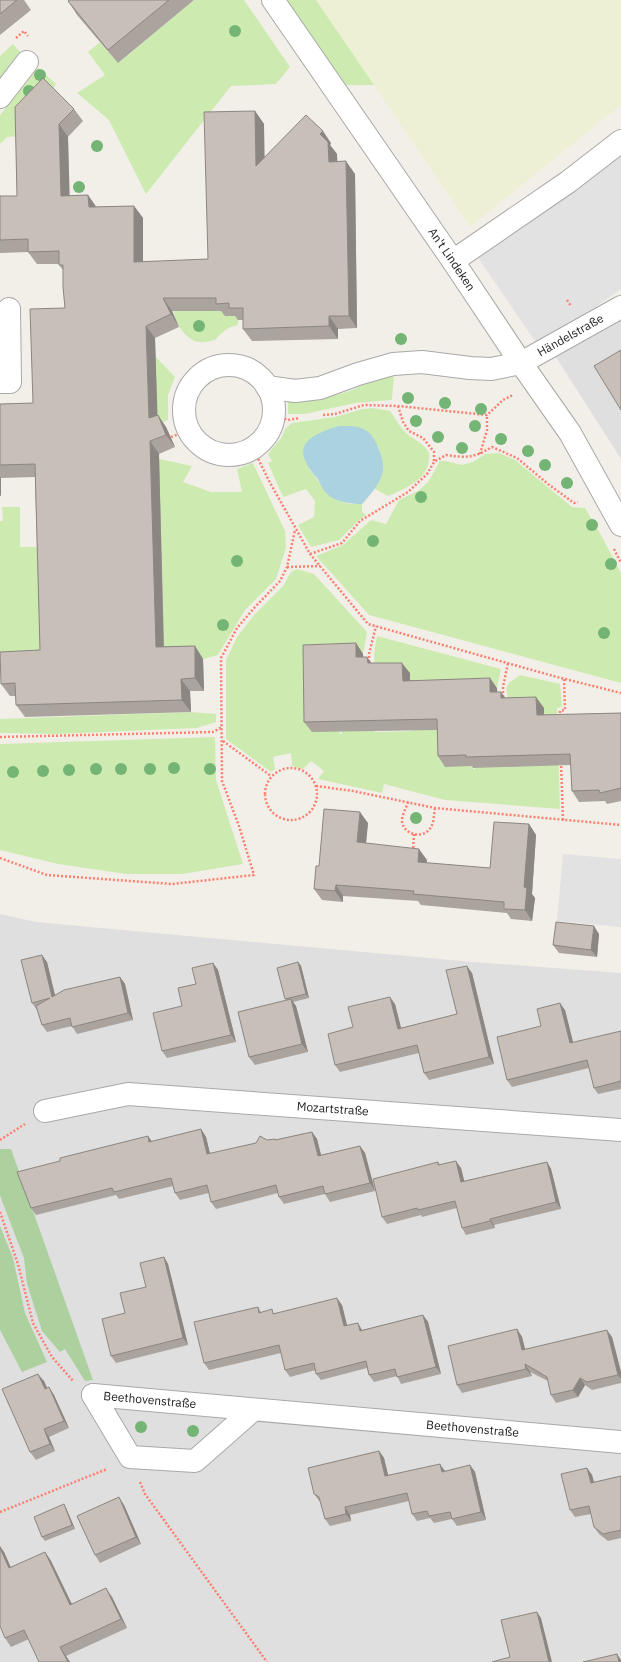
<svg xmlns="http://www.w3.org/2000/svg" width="621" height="1662" viewBox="0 0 621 1662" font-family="'IBM Plex Sans',sans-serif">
  <rect width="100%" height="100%" fill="#f2efe9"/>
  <path fill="#e0dfdf" d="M621,297V459L554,354Z
    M0,914L36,922L473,962L621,973V1662H0Z"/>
  <path fill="#eef0d5" d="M316,0H621V105L470,227Z"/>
  <path fill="#cdebb0" d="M194,0H244L290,67L276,84L231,86L146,194L109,120L77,93L105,75L88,52L100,42L118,63Z
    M287,0H316L374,85H345Z
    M13,44L22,54L0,82V56Z
    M38,68L56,84L24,136L7,137L0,144V115Z
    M173,305L225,311L238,316V325C229,326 221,333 215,340C210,341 205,343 199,342C184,340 173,319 173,305Z
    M155,356L175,377L168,395V420L157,425Z
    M394,373L392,400L355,403L305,414H288V402C310,399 331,398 352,390C366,384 379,375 394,373Z
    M373,408L390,411C395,418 400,427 406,433C413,439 422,442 428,451C430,454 429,456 429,459C428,480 404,489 388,496L375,489C382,470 386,466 378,446L309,469C327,491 330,505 362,504V512L366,515L358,521L339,540L311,547L298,525L314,517L315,501L306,489L283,497L268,463L272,461L268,454L282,437L285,429L292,423L335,417L362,409Z
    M499,453L515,460L572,507L585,508L601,535L621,573V683L369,615L316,556L343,545L371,520L386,524L399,500L418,491L428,482L440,461H446L462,465L473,462L485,454Z
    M159,459L192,466L183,482L211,492H242L237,469L253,463L285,531L286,548L276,579L245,610L218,655L203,659L164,660Z
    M2,507H20V547H42L49,663L0,664V521H3Z
    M297,569L314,574L367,632L363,654L310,656L339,726L340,734H342L341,726L374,727L375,732L412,731L411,713L375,674L374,654L377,636L501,669L497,688L473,760V769H475V760L509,703L506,688L509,683L520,675L560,684L562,707L557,708L560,809L445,800L384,784L382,793L318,779L324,771L311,761L303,769L292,766L291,753L273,757L275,769L271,772L226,739V660L237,637L255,614L283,586L291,572Z
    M191,712L216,714V722L197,728L56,734L0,733V719Z
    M215,737L216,780L243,864L182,874H126L58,864L0,850V744Z"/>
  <path fill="#add19e" d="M0,1149H11L93,1380L85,1381L65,1349L60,1352L42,1331L27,1284L24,1258L2,1201L0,1195Z
    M0,1226L13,1258L25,1313L47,1362L22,1372L0,1330Z"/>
  <path fill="#e2e2e2" d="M621,144V289L539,347L472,249Z
    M563,854L621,859V927L557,921Z"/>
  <path fill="#aad3df" d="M339,426C349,426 358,425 367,431C375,436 385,460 383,470C381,483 371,494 362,504C350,504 336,502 327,494C323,490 320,483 317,478C290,447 306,436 339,426Z"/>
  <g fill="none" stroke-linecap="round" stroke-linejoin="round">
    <g stroke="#a9a9a9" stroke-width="24">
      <g id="minor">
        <path id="s1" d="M273,0L453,261L521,363L570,433L621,525"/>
        <path d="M0,97L27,62"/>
        <path d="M453,261L568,182L621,141"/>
        <circle cx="229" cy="410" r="45"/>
        <path d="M0,382H10L9,309"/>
        <path id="s2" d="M267,387L295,391L320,388L358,374L393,364L422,362L470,368L491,369L521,363L621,307"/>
        <path id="s3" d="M45,1111L128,1094L621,1130"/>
        <path id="s4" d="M93,1395L621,1442"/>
        <path d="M93,1395L130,1457L195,1461L253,1410"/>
      </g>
    </g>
    <path stroke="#fa8072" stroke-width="2.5" stroke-dasharray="2 2" stroke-linecap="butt" d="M16,38L24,31L28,36
      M567,300L571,306
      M398,406L403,422L409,431L423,438L434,452V462
      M273,415L288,420L300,418
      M323,415L335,414L364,405L398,406L487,415L503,400L513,395
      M171,437L190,430
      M253,448L268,479L310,554L368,624L557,677L621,693
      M480,454L487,430V415
      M614,549L621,563
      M310,554L342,543L360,521L408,492L427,474L434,462L446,455C468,458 473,458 492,447L517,458L548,484L574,503L578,502
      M287,567L320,566
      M369,662V654L376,626
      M503,697V687L508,663
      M560,717V711L565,710L564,678
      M0,737L213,732L222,727
      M223,741L271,776
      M561,762L563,820
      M265 794a26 26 0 1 1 52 0a26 26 0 1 1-52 0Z
      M316,786L353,791L435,808L621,825
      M408,802C406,808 402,815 402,821C403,835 424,840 431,827C434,822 434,814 435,808
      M413,852L414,834
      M0,858L47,875L172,884L254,875L239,826L222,781L221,658L237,628L255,607L280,581L287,567L295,530
      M0,1140L25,1124
      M0,1212L18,1264L33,1323L52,1357L73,1381
      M140,1482L145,1494L267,1662
      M0,1512L107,1469"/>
    <use href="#minor" stroke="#fff" stroke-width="22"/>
  </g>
  <g fill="#74b475">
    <circle cx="235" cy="31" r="6"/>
    <circle cx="40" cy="75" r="6"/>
    <circle cx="29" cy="91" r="6"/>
    <circle cx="97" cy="146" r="6"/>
    <circle cx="79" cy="187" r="6"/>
    <circle cx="199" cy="326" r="6"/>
    <circle cx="401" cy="339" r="6"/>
    <circle cx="408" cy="398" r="6"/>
    <circle cx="445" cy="403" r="6"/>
    <circle cx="481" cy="409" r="6"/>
    <circle cx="416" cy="421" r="6"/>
    <circle cx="475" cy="426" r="6"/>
    <circle cx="438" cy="437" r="6"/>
    <circle cx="501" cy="439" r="6"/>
    <circle cx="462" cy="448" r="6"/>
    <circle cx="528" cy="451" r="6"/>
    <circle cx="545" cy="465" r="6"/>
    <circle cx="567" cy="483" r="6"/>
    <circle cx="421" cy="497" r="6"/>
    <circle cx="592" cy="525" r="6"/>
    <circle cx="373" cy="541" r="6"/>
    <circle cx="237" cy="561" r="6"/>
    <circle cx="611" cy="564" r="6"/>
    <circle cx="223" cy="625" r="6"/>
    <circle cx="604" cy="633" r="6"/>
    <circle cx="174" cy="768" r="6"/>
    <circle cx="96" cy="769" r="6"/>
    <circle cx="121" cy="769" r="6"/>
    <circle cx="150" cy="769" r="6"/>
    <circle cx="210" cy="769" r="6"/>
    <circle cx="69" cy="770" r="6"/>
    <circle cx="43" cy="771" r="6"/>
    <circle cx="13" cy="772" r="6"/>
    <circle cx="416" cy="818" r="6"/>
    <circle cx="141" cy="1427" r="6"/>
    <circle cx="193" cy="1431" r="6"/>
  </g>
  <path fill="#aba49e" d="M0,0H24L31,10L0,35Z
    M69,0H194L118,63L77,15L68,1Z
    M15,107L74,109L83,121L68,137L69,196L88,195L96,207L134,206L143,218V262L208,259L255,111L264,124V157L331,143L330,145L337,154V162L355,174L357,328L338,329V339L252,341L243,329V320H238L235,316H225L221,311H172L179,327L155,338L157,415L166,427L175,447L159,454L164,647L195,646L203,659L204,691H190L191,712L25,717L16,705V696H10L1,684L40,650L35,477L1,478V496H0V404L33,403L65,308L63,270L59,265V264H37L28,252L0,253V196H17Z
    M356,643L363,654V657H367L371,663L410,673V680L497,688V692L505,698L544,708V715L621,713V801L607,804L605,801L579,802L572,791L571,765L473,768L472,766L445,767L438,756L437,730L312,732L304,722Z
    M368,823L366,843L427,860L426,863L490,868L529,824L536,835L532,894L535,898L532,921L511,919L507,913L421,905L418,901L343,896V902L322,900L314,889L319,866Z
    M599,934L597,957L559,953L553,945Z
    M47,962L55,995L120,977L125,984L133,1020L77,1034L72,1026L47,1032L42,1025L37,1010L32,1003Z
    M298,962L301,966L309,998L293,1002L296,1006L308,1052L255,1065L249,1057L286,1000L285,999Z
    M213,963L218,970L236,1042L167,1058L162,1051L182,1006L196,984Z
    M472,973L494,1064L429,1080L424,1073L419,1053L340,1072L335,1065L353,1027L395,1004L401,1028L457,1014Z
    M565,1010L573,1043L621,1031V1089L598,1094L594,1088L589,1068L512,1087L507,1080L541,1026Z
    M201,1129L206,1137L210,1154L267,1140H276L312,1132L317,1139L321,1155L360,1146L365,1153L375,1191L330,1202L325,1194L284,1204L279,1197L278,1193L216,1209L211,1202L209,1193L180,1200L175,1193L173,1186L119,1199L116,1195L36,1215L31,1208L60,1161L148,1136L151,1142Z
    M438,1162L440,1165L461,1168L464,1181L547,1162L551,1169L561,1209L494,1225L495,1228L466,1235L462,1228L457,1208L422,1217L421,1215L387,1224L382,1217Z
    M164,1257L168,1264L188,1345L116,1363L111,1356L125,1313L146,1287Z
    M342,1305L347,1326L362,1330L423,1315L428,1322L441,1374L401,1384L397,1376L374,1382L369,1375L367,1368L321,1380L316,1374V1370L290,1377L285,1370L281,1353L209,1370L204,1363L258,1307L261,1312L275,1313Z
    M517,1329L522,1337L525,1349L612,1337L621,1372V1383L592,1390L585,1385L578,1397L556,1403L551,1395L548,1381L530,1372L532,1376L462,1393L457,1385Z
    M44,1381L47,1388L54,1395L69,1428L49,1437L55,1451L36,1460L30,1452Z
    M379,1451L384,1458L388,1475L445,1471L470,1465L475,1472L486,1520L457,1526L452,1519L434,1523L430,1518L417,1521L412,1514L409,1501L350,1515L351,1521L330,1526L325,1519L320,1502L314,1494Z
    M587,1468L592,1475L594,1482L621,1476V1538L608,1541L599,1534L594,1527L591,1514L575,1517L570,1510Z
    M124,1505L141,1544L100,1563L95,1555Z
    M66,1508L75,1529L45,1541L42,1537Z
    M4,1552L11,1568L45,1552L51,1561L72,1604L112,1597L127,1628L66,1656L70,1662H39L29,1639L11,1647L5,1638Z"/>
  <path fill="#8b8681" d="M255,111L264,124L265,178L256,166Z
    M59,124L68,137L70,208L61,196Z
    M323,131L331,143L330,145L337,154L338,174L329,162L320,134Z
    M346,161L355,174L357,328L349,316Z
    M88,195L97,208L89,207Z
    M134,206L143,218V274L134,262Z
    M163,298L172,311L179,327L171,314Z
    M329,316L338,329V339L329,326Z
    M146,326L155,338L158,431L149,418Z
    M158,415L166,427L175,447L166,435Z
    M150,441L159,454L164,660L156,647Z
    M0,477L1,478V496L0,494Z
    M356,643L363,654L364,668L356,657Z
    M195,646L203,659L204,691L195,678Z
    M367,657L375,668L368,663Z
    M402,663L410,673V691L403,681Z
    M490,678L497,688L498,703L490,692Z
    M181,679L190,691L191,712L182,700Z
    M501,692L509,703L501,698Z
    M536,697L544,708V726L537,715Z
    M360,812L368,823L365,853L357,842Z
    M529,824L536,835L532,894L535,898L532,921L525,910L524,887Z
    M419,849L427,860L425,873L418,862Z
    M336,885L343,896V902L335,891Z
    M594,926L599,934L597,957L591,950Z
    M42,955L47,962L57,1004L52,997Z
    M298,962L301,966L309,998L306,994Z
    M213,963L218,970L236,1042L231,1035Z
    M467,966L472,973L494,1064L489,1057Z
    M120,977L125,984L133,1020L128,1013Z
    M390,997L395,1004L403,1036L398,1029Z
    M291,999L296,1006L308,1052L302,1044Z
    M560,1003L565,1010L575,1050L570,1043Z
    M201,1129L206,1137L212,1162L207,1154Z
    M312,1132L317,1139L323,1163L318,1156Z
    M148,1136L153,1143L149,1142Z
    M360,1146L365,1153L375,1191L370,1183Z
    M456,1161L461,1168L466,1188L461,1182Z
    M547,1162L551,1169L561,1209L556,1202Z
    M490,1219L494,1225L495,1228L490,1221Z
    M164,1257L168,1264L188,1345L183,1338Z
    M337,1298L342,1305L349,1333L344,1326Z
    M423,1315L428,1322L441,1374L436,1367Z
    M358,1323L362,1330L360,1331Z
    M517,1329L522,1337L527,1357L522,1350Z
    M607,1330L612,1337L621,1372V1379L618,1375Z
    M525,1364L530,1372L532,1376L526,1369Z
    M38,1374L44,1381L51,1397L45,1389Z
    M580,1378L585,1385L578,1397L573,1390Z
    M49,1387L54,1395L69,1428L64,1421Z
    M44,1429L49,1437L55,1451L50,1444Z
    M379,1451L384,1458L390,1483L385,1476Z
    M440,1464L445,1471L442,1472Z
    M470,1465L475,1472L486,1520L481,1512Z
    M587,1468L592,1475L596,1490L591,1483Z
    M119,1497L124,1505L141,1544L136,1537Z
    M64,1504L66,1508L75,1529L72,1525Z
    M345,1507L350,1515L351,1521L346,1514Z
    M0,1546L4,1552L15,1577L9,1568L0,1548Z
    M45,1552L51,1561L76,1613L70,1605Z
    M106,1588L112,1597L127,1628L121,1619Z
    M537,1612L541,1618L552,1662H549Z
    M60,1647L70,1662H68Z
    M617,1654L621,1660V1662H619Z"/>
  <path fill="#c7bfb8" stroke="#8b8681" d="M0,0H17L0,14Z
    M69,0H169L108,50L68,1Z
    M43,78L74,109L59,124L61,196L88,195L89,207L134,206V262L208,259L204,112L255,111L256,166L306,115L323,131L320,134L328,142L329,162L346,161L349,316H329V326L243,329V308H229V303L216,304V298H163L171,314L146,326L149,418L158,415L166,435L150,441L156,647L195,646V678L181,679L182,700L16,705L15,683L1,684L0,652L40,650L35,464L0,465V404L33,403L30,309L65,308L63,287V265H59V251L28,252V239L0,240V196H17L15,107Z
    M621,350V410L594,366Z
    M356,643V657H367L368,663H402L403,681L490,678V692H501V698L536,697L537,715L621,713V788L600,793L599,790L572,791L570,754L466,757V755L438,756L437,719L304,722L303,645Z
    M324,809L360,812L357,842L419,849L418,862L490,868L494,822L529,824L524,887L527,888L525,910L504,909V902L413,894L414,891L336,885L335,891L314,889L316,866H319Z
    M556,922L594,926L591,950L553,945Z
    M42,955L52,997L64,990L120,977L128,1013L72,1027L70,1018L42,1025L36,1006L50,998L32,1003L21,960Z
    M298,962L306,994L285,999L277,968Z
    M213,963L231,1035L162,1051L153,1013L182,1006L178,988L196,984L192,968Z
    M467,966L489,1057L424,1073L417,1045L335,1065L328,1034L353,1027L348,1007L390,997L398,1029L457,1014L446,970Z
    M291,999L302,1044L249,1057L238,1012Z
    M560,1003L570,1043L621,1031V1081L594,1088L587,1060L507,1080L497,1037L541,1026L537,1009Z
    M201,1129L207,1154L256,1143L260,1136L267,1140L275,1139V1140L312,1132L318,1156L360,1146L370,1183L325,1194L323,1186L279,1197L276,1185L211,1202L207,1185L175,1193L171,1178L114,1192L112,1188L31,1208L17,1172L60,1161V1158L148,1136L149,1142Z
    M456,1161L461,1182L547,1162L556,1202L490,1219V1221L462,1228L455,1201L418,1210L417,1208L382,1217L373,1179L438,1162V1165Z
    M164,1257L183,1338L111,1356L102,1319L125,1313L120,1293L146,1287L140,1263Z
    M337,1298L344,1326L358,1323L360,1331L423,1315L436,1367L397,1377L395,1369L369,1375L366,1361L316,1374L314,1363L285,1370L279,1345L204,1363L194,1322L258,1307L259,1313L272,1309L273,1314Z
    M517,1329L522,1350L607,1330L618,1375L587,1382L580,1378L573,1390L551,1395L547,1377L525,1364L526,1369L457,1385L448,1346Z
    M38,1374L45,1389L49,1387L64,1421L44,1429L50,1444L30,1452L2,1389Z
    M379,1451L385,1476L440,1464L442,1472L470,1465L481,1512L452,1519L450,1512L429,1516L427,1511L412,1514L407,1493L345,1507L346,1514L325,1519L319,1497L314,1494L308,1468Z
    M587,1468L591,1483L621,1476V1530L603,1534L594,1527L589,1506L570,1510L561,1474Z
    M119,1497L136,1537L95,1555L77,1516Z
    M64,1504L72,1525L42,1537L34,1517Z
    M0,1548L9,1568L45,1552L70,1605L106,1588L121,1619L60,1647L68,1662H39L24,1630L5,1638L0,1626Z
    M537,1612L549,1662H492L510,1657L501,1620Z
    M617,1654L619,1662H583Z"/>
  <g text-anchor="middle" stroke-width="3" stroke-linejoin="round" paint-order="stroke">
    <g font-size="12" fill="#222" stroke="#fff">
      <text dy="4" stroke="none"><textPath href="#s1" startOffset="315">An't Lindeken</textPath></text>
      <text dy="4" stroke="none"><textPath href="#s2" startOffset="316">Händelstraße</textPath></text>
      <text dy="4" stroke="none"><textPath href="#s3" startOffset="290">Mozartstraße</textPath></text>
      <text dy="4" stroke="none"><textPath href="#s4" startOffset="57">Beethovenstraße</textPath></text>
      <text dy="4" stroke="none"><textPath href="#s4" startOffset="381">Beethovenstraße</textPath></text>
    </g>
  </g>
</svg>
